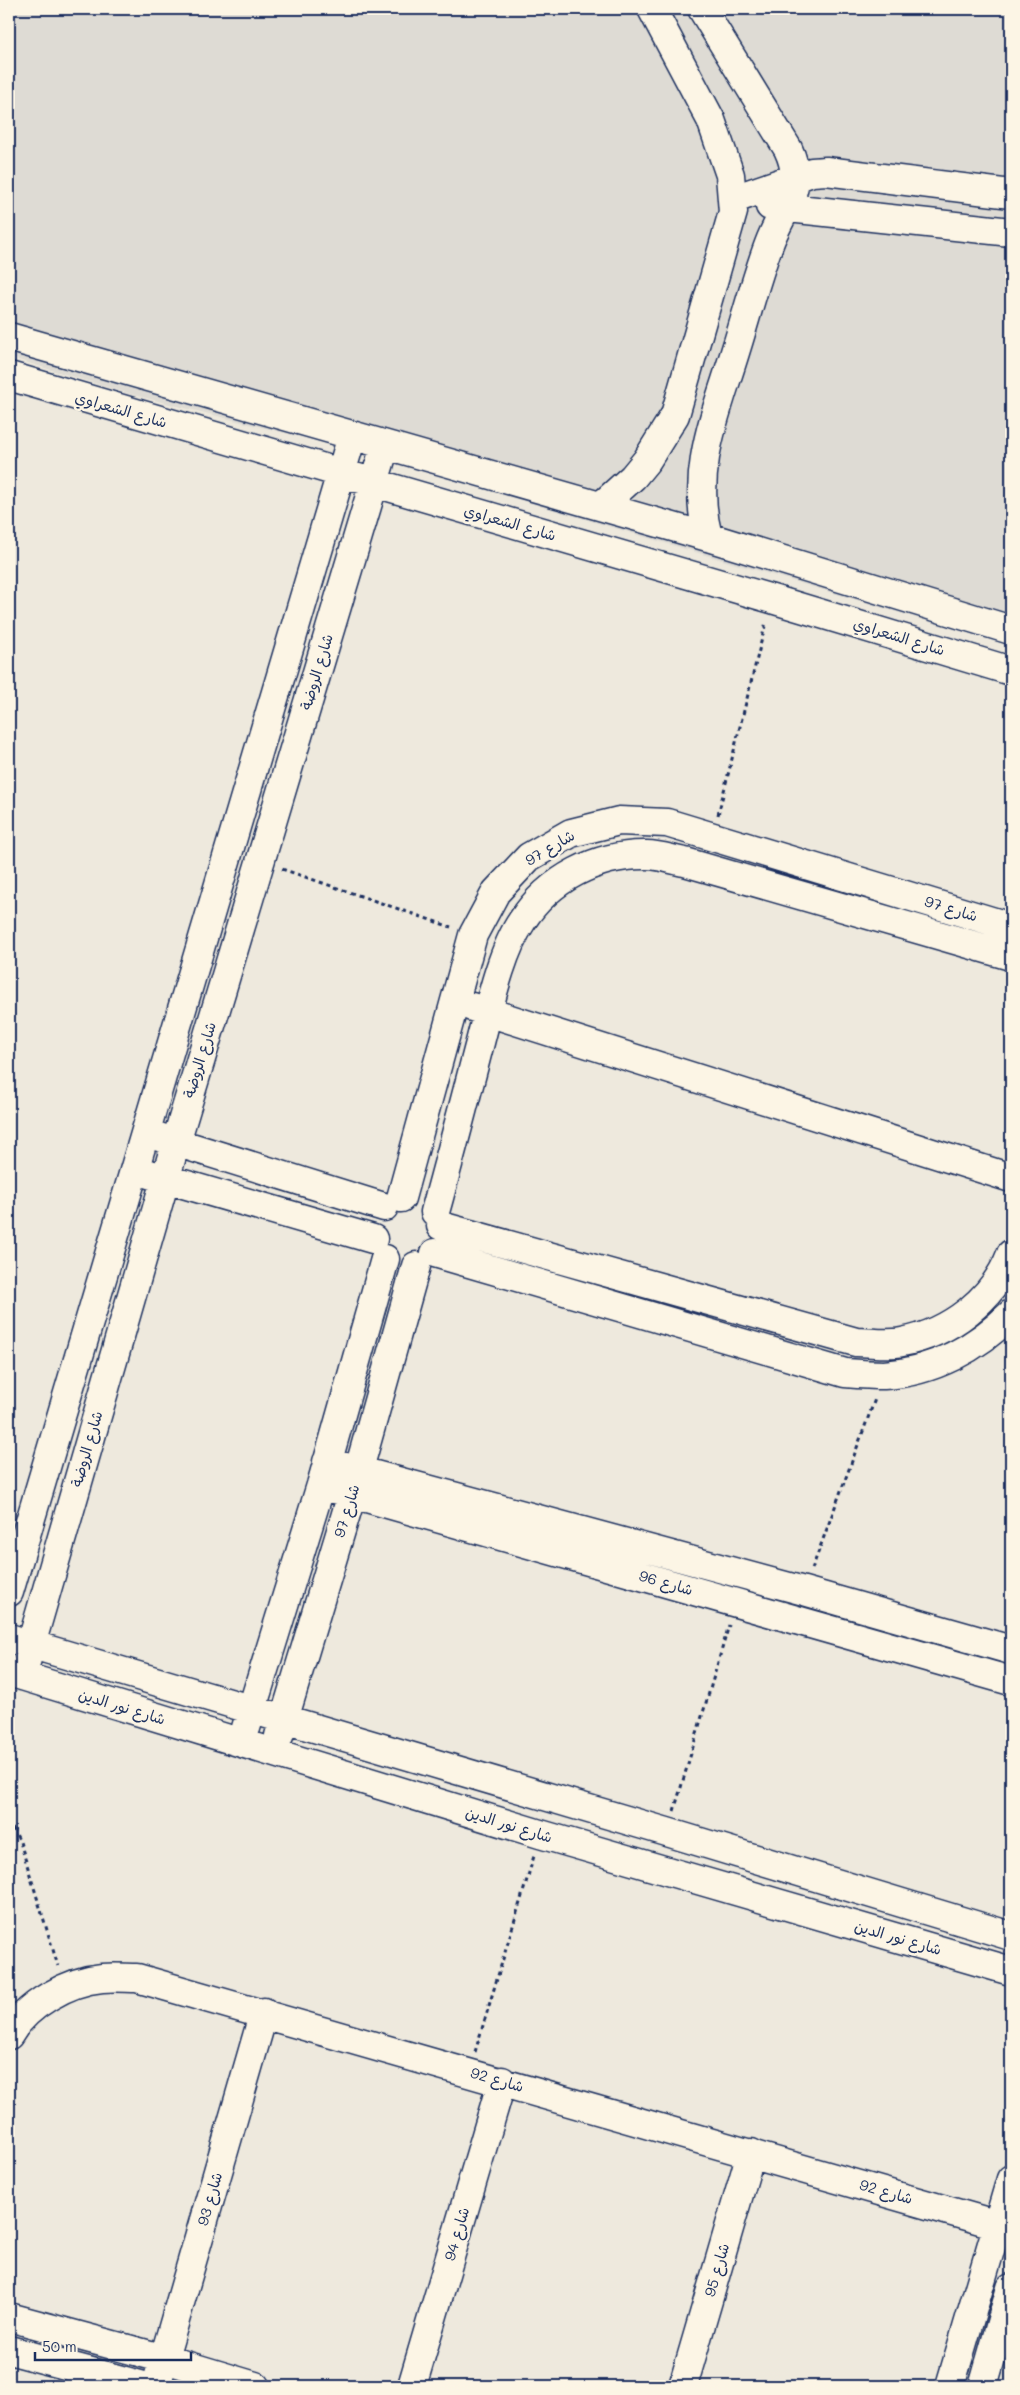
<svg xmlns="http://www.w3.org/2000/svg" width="1020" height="2395" viewBox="0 0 1020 2395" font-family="Mali,'Playpen Sans Arabic',sans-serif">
  <rect width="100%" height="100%" fill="#eee9dd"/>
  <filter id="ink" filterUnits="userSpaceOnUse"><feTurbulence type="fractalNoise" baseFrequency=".02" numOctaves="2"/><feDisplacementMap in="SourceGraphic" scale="10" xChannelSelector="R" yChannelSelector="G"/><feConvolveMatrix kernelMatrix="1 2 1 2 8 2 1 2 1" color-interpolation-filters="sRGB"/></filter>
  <g filter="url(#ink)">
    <path fill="#dedbd4" d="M9,9H1011V646L349,449L126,393L9,357Z"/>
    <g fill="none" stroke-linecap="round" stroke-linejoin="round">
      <g stroke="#1b2f5e" stroke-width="31">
        <path id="minor" d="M702,9L788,149C807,189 782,208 769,244C756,278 747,314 736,349C717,412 690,470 708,537
          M734,199L812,172L826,171L1011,194
          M770,206L1011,232
          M9,337L708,537L1011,630
          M9,376L772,599L1011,671
          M601,506L633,477L647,460L675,415L733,212L730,175L711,120L652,9
          M472,1007L1011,1178
          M159,1137L384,1207
          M149,1174L373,1239
          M401,1198L473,935L496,892L529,857L571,833L619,821L667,823L1011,927
          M435,1212C450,1158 464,1104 478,1050C488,1013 500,953 522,921C549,879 597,854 647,855C660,855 673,860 685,862L1011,956
          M441,1226L856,1342C871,1342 888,1345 902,1342C950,1333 994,1299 1011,1254
          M435,1253L845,1373C858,1374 872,1375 884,1375C933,1372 977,1348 1011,1314
          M327,1462L804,1591L1011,1650
          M321,1485L1011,1681
          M9,1592L352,436
          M9,1638L667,1832L1011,1936
          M9,1672L540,1834L1011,1971
          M22,1676L176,1142L385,446
          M246,1728L321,1485L385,1259
          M279,1736L352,1494L416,1266
          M9,2035C26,2005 68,1981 102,1978C114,1977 126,1978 137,1978L998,2225
          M9,2317L165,2359L255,2386
          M9,2350L144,2386
          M156,2386L264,2012
          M412,2386L502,2081
          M683,2386L751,2153
          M950,2386L1011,2179
          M983,2386L1011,2288"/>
      </g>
      <path stroke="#1b2f5e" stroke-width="3" stroke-dasharray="4 4" stroke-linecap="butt" d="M718,815L766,622
        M282,869L451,927
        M812,1569L875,1399
        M674,1811L729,1625
        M9,1821L20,1842L58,1966
        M475,2052L534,1856"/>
      <use href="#minor" stroke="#fcf5e5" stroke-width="28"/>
    </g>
  </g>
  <g text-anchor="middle" stroke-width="5" stroke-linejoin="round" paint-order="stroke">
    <g font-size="15" fill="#1b2f5e" stroke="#fcf5e5">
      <text transform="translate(121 410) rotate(16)" y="5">شارع الشعراوي</text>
      <text transform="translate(510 523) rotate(16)" y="5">شارع الشعراوي</text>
      <text transform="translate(899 637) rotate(17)" y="5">شارع الشعراوي</text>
      <text transform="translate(317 672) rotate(-73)" y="5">شارع الروضة</text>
      <text transform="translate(550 848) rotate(-31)" y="5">شارع 97</text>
      <text transform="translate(951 909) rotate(17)" y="5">شارع 97</text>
      <text transform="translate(200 1060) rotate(-73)" y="5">شارع الروضة</text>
      <text transform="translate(87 1449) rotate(-74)" y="5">شارع الروضة</text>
      <text transform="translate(347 1511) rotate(-73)" y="5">شارع 97</text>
      <text transform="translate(666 1583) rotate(16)" y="5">شارع 96</text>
      <text transform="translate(122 1707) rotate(17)" y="5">شارع نور الدين</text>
      <text transform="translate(509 1825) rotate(17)" y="5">شارع نور الدين</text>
      <text transform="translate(898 1938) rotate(16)" y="5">شارع نور الدين</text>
      <text transform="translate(497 2080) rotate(16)" y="5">شارع 92</text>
      <text transform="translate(886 2192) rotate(16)" y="5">شارع 92</text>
      <text transform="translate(210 2199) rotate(-74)" y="5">شارع 93</text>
      <text transform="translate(457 2234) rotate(-74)" y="5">شارع 94</text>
      <text transform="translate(717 2270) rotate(-74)" y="5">شارع 95</text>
    </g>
  </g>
  <rect width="1020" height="2395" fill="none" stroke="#fcf5e5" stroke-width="30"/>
  <rect x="15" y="15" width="990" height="2365" fill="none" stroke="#1b2f5e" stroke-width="2" filter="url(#ink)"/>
  <path d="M35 2352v8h156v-8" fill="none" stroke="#1b2f5e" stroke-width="2.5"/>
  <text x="42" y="2352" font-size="15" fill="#1b2f5e" stroke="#fcf5e5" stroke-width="4" paint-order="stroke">50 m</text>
</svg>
